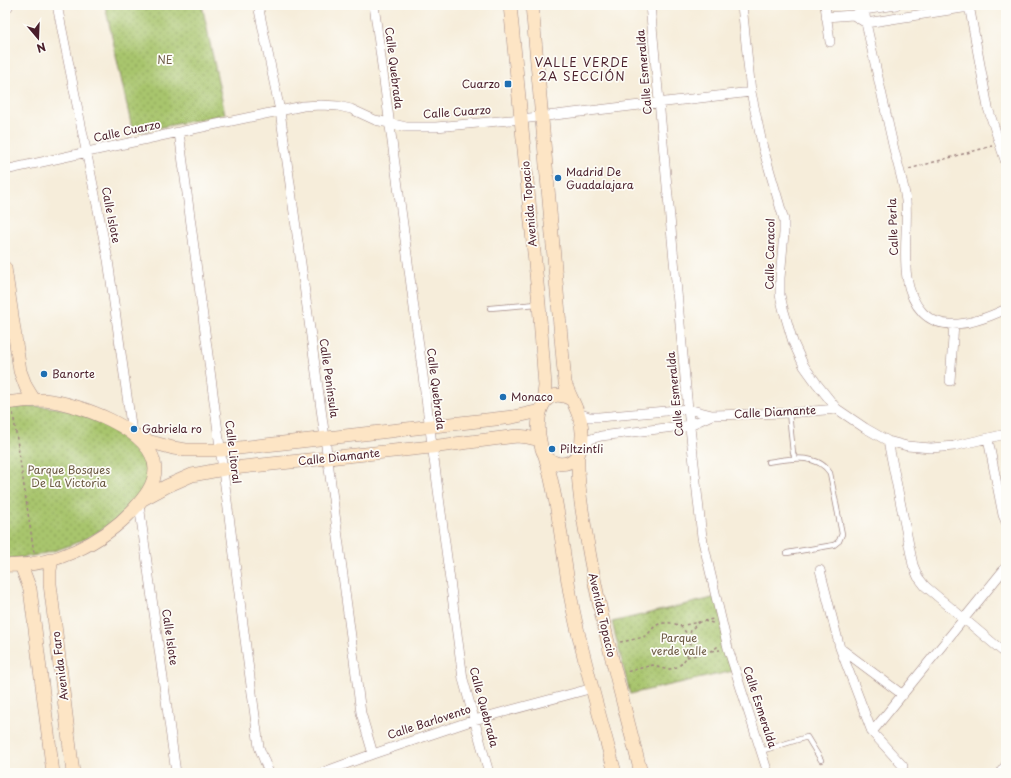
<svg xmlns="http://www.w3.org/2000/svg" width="1011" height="778" viewBox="0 0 1011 778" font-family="'Playpen Sans',sans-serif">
  <defs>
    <pattern id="grass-dots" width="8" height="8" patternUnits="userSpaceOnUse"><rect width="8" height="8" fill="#a8c56d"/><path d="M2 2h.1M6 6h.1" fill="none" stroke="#8b9f5a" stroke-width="1.8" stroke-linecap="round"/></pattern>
  </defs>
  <rect width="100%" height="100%" fill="#fdfcf7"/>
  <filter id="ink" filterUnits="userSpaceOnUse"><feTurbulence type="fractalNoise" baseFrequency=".025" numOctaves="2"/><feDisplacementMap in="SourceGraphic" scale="8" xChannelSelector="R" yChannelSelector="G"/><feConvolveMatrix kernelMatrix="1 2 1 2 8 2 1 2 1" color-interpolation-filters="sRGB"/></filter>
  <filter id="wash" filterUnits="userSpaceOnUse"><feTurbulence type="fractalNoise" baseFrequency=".012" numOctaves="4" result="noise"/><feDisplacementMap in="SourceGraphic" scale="16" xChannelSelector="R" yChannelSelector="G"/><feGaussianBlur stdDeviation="0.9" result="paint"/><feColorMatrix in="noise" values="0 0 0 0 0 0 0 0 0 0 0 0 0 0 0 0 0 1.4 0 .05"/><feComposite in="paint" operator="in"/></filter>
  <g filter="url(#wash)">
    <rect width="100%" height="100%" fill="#f6edda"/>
    <path fill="url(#grass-dots)" stroke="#79724c" d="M105,5H202L225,114L133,133Z
      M36,406C45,407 55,407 64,409C82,413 124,431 138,444C147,454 152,470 147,483C145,488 140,494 136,498C132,503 128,510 123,514C90,542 47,557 5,559V408Z
      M717,597L733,671L630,694L612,622Z"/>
  </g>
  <g filter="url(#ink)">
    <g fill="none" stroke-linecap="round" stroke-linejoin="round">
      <g stroke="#a08682" stroke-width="6">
        <path id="lane" d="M490,308L537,304
          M789,413L793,453L795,458
          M768,462C788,459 817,452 830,473L842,534L839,541L834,545L787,553
          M761,751L807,737L821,760"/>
      </g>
      <g stroke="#a08682" stroke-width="10">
        <path id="street" d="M57,5L108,260L132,432
          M258,5L280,111L325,438L361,713L373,754
          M374,5L463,679L489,773
          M650,5L688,409L702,537L728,648L768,773
          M742,5L751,92L763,148L784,220V233L780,278V295L783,308L793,342L804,366L817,384L837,409L865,428L888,441L907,446L931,448L954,446L1006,434
          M825,5L830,42
          M864,5L866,23C875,64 884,104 893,145C897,163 904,183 906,201C909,237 896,285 923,313C945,335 983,320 1006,309
          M969,5L988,108L1006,163
          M5,7H8
          M853,15L866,23L969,7
          M826,17L853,15L864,10L896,5
          M179,132L259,747L269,773
          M5,170L179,132L303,106L321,105L338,106L351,109L375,120L389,123L406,127H436L521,119L751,92
          M950,381L954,324
          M578,413L589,417H599L688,409L712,415L789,413L837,409
          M988,439L1003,515L1006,522
          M888,441L913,565L918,577L925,586L1006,654
          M581,446L591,439L601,436L690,425L712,415
          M139,504L176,773
          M820,570L840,648L872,732L903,766
          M840,648L903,695
          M872,732L1006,567
          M321,773L373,754L474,720L593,688
          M1000,773L1006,765"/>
      </g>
      <g stroke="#a08682" stroke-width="14">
        <path id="secondary" d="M510,5L539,304L545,386L543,404
          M532,5L565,383C571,400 583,417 582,435C582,443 581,453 575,458C566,467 552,465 545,455C542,452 541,446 540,441C535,419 541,384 571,399
          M5,268L20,371L26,387L34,400
          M5,403C18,401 31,400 44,400C77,403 154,429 155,469C155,485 144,498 134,509C102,543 53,568 5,565
          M140,439L173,448L186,450H221L513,417L540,411
          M578,454C577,489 584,522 590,557C603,630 623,701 641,773
          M545,456C559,503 562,551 571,599C582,658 600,715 615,773
          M143,499L167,486L192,475L224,469L431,447L517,436L527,437L540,440
          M52,559L50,570V584L73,773
          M21,565L30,589L53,773"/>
      </g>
      <path stroke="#a08682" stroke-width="1.5" stroke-dasharray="3 3" stroke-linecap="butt" d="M909,169L992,146
        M13,413L34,553
        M704,621L713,623
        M680,626L713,619
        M689,639L691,630L699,622
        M620,642C626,641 643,638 647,635C653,629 654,624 664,623C704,619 693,686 653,665L626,672
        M690,642C696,654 709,655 718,646
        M712,651L720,650
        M687,657L705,653"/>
      <use href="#lane" stroke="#fff" stroke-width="4.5"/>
      <use href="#street" stroke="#fff" stroke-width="9"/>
      <use href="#secondary" stroke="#fde5c5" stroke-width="13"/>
    </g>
  </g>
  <g fill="#1f6fb2" stroke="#fdfcf7" stroke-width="1.5">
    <rect x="504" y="80" width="8" height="8" rx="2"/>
    <circle cx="558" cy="178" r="4"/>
    <circle cx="44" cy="374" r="4"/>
    <circle cx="503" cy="397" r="4"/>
    <circle cx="134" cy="429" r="4"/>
    <circle cx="552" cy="449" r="4"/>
  </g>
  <g text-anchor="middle" stroke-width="3.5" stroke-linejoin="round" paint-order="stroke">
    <g font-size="11" fill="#6b5942" stroke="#fdfcf7">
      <text x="165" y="64">NE</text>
      <text x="69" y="474">Parque Bosques<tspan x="69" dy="13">De La Victoria</tspan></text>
      <text x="679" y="642">Parque<tspan x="679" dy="13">verde valle</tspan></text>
    </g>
    <g font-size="11" fill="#4a1f2b" stroke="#fdfcf7">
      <text transform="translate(394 68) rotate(83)" y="4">Calle Quebrada</text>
      <text transform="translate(644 72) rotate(-95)" y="4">Calle Esmeralda</text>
      <text transform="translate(457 112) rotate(-4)" y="4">Calle Cuarzo</text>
      <text transform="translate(127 131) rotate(-12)" y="4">Calle Cuarzo</text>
      <text transform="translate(529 204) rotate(-95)" y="4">Avenida Topacio</text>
      <text transform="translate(111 215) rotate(79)" y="4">Calle Islote</text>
      <text transform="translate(893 227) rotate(-92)" y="4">Calle Perla</text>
      <text transform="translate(770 254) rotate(-89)" y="4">Calle Caracol</text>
      <text transform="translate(329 378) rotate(82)" y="4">Calle Península</text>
      <text transform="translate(436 389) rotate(83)" y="4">Calle Quebrada</text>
      <text transform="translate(675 394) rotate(-96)" y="4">Calle Esmeralda</text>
      <text transform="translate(775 412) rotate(-3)" y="4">Calle Diamante</text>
      <text transform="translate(233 452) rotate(83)" y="4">Calle Litoral</text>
      <text transform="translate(339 457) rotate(-6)" y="4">Calle Diamante</text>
      <text transform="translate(602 615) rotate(77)" y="4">Avenida Topacio</text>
      <text transform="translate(170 637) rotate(82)" y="4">Calle Islote</text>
      <text transform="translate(60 666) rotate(-97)" y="4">Avenida Faro</text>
      <text transform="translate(484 707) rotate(75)" y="4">Calle Quebrada</text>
      <text transform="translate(760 707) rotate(72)" y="4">Calle Esmeralda</text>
      <text transform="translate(429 722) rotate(-18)" y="4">Calle Barlovento</text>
    </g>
    <g font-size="11" fill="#4a1f2b" stroke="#fdfcf7" text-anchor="start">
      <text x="500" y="88" text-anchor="end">Cuarzo</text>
      <text x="566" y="176">Madrid De<tspan x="566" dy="13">Guadalajara</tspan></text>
      <text x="52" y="378">Banorte</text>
      <text x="511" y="401">Monaco</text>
      <text x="142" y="433">Gabriela ro</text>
      <text x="560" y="453">Piltzintli</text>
    </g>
    <g font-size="12" letter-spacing="1" fill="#4a1f2b" stroke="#fdfcf7">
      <text x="582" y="67">VALLE VERDE<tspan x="582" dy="14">2A SECCIÓN</tspan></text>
    </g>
  </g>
  <rect width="1011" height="778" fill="none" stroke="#fdfcf7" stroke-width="20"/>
  <g transform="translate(38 38) rotate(161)" stroke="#fdfcf7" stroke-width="3" paint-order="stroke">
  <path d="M0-3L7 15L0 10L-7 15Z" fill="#4a1f2b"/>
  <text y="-6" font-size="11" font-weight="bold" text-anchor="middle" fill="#4a1f2b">N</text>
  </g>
</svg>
